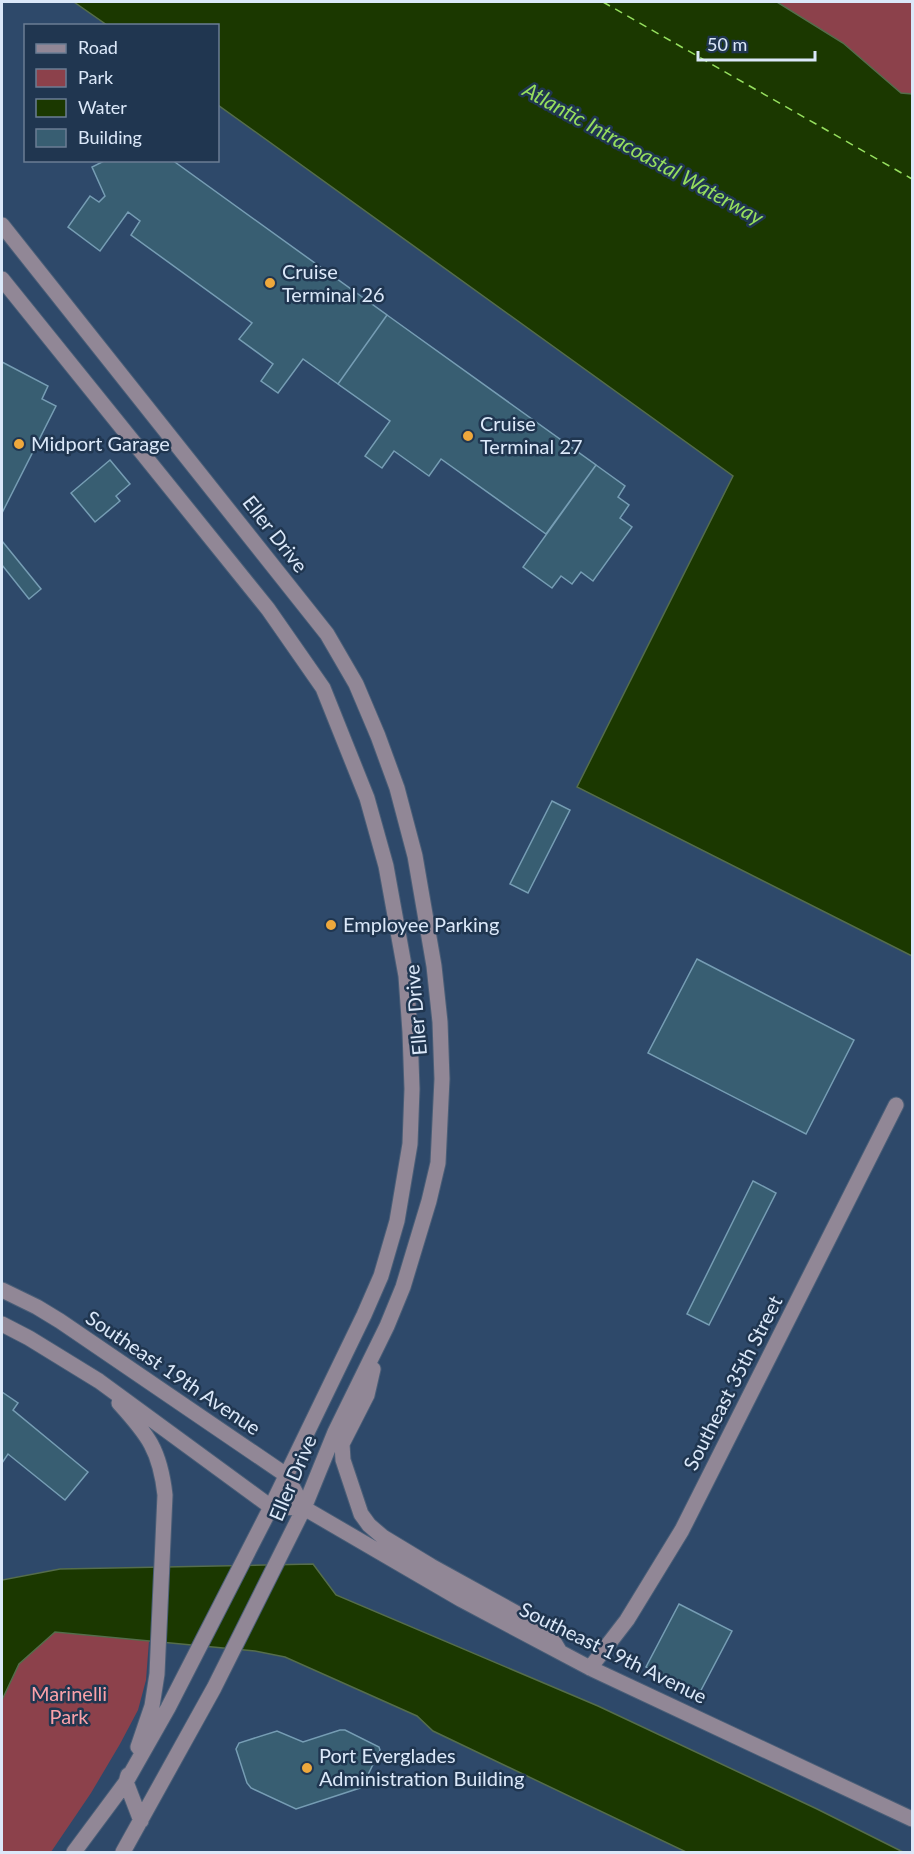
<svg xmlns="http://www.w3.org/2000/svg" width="914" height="1854" viewBox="0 0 914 1854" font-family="Lato,sans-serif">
  <rect width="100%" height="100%" fill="#2a405b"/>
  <path fill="#2e496a" d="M2,2H74L107,25L26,26V160H218V105L733,476L577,786L912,956V1852H903L817,1809L598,1706L336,1595L313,1564L60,1569L2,1580Z
    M55,1632L255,1651L285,1657L417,1716L433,1731L686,1852H2V1700Z"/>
  <path fill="#8c414b" d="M777,2H912V94L901,93L843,43Z
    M55,1632L149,1641L146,1680L138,1710L120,1744L91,1793L51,1852H2V1700L19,1664Z"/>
  <path fill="#1b3800" stroke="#556d4b" stroke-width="1.5" d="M74,2H777L843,43L901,93L912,94V956L577,787L733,476L218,105V26L107,25Z
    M313,1564L336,1595L598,1706L817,1809L903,1852H686L433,1731L417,1716L285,1657L255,1651L55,1632L19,1664L2,1700V1580L60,1569Z"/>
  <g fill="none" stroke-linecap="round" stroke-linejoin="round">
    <path stroke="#96df5e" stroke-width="1.5" stroke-dasharray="8 6" stroke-linecap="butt" d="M603,2L912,179"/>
  </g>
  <path fill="#385e72" stroke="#769db4" stroke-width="1.5" d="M106,160H172L387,315L338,384L303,359L278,393L261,381L273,364L239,339L252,323L131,235L140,221L128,212L100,251L68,227L90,196L99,202L105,196L92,167Z
    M387,315L596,465L546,534L441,459L429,476L394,451L382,468L365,456L390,421L338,384Z
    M2,362L48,386L42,399L56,406L2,513Z
    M110,460L130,484L116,496L120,501L95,522L71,493Z
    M596,465L625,486L618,497L629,505L620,518L632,527L593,581L581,572L572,584L561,576L552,588L523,567Z
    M2,541L41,589L29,599L2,565Z
    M552,801L570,810L528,893L510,884Z
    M697,959L854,1040L806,1134L648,1053Z
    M753,1181L776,1193L709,1325L687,1314Z
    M2,1392L18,1403L13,1410L88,1472L65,1500L8,1454L2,1463Z
    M679,1604L732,1631L699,1694L646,1667Z
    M340,1730H345L379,1747L380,1750L363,1785L360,1788L296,1809L251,1788L247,1783L236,1749L239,1743L277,1731L303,1742Z"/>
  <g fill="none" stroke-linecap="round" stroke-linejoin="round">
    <g stroke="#4a5e77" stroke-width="17">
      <path id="minor" d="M2,225L327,634L356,684L378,736L397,788L415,856L434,966L440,1022L442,1079L438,1163L429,1201L403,1287L387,1326L335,1432L304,1508L214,1688L123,1852
        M2,279L268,609L323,688L367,798L386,866L406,976L410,1032L412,1089L410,1144L397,1221L381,1276L364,1315L271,1507L168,1708L126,1782L74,1852
        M2,1290L37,1307L60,1321L286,1475L304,1508
        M2,1324L29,1338L99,1381L271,1507L304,1508L462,1600L590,1668L912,1819
        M373,1369L367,1395L342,1444L343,1460L361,1514L369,1525L383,1537L431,1566L547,1630L560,1652
        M119,1403C148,1435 160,1450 165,1495L157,1674L152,1706L138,1747
        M590,1668L627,1620L682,1530L896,1105
        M128,1775L126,1782L141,1821"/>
    </g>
    <use href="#minor" stroke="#918796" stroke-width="15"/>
  </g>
  <g fill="#eea83c" stroke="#203650" stroke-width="2">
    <circle cx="270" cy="283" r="6"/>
    <circle cx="468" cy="436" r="6"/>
    <circle cx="19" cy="444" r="6"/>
    <circle cx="331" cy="925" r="6"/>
    <circle cx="307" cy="1768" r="6"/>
  </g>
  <g text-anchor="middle" stroke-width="5" stroke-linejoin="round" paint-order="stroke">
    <g font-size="20" fill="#dbe8f9" stroke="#203650" text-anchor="start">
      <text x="282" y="279">Cruise<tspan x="282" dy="23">Terminal 26</tspan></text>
      <text x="480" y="431">Cruise<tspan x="480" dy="23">Terminal 27</tspan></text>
      <text x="31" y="451">Midport Garage</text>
      <text x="343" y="932">Employee Parking</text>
      <text x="319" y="1763">Port Everglades<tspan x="319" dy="23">Administration Building</tspan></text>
    </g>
    <g font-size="20" fill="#dbe8f9" stroke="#203650">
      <text transform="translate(275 534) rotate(52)" y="7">Eller Drive</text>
      <text transform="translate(416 1010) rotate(-95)" y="7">Eller Drive</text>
      <text transform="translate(173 1373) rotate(34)" y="7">Southeast 19th Avenue</text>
      <text transform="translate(733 1383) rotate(-63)" y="7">Southeast 35th Street</text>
      <text transform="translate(293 1478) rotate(-67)" y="7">Eller Drive</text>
      <text transform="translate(613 1653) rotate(26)" y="7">Southeast 19th Avenue</text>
    </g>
    <g font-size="20" fill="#faa1a9" stroke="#203650">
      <text x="69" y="1701">Marinelli<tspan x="69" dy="23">Park</tspan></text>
    </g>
    <g font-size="21" font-style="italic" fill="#96df5e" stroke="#203650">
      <text transform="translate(643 154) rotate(29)" y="7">Atlantic Intracoastal Waterway</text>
    </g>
  </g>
  <rect width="914" height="1854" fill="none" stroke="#dbe8f9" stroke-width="6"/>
  <rect x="24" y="24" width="195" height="138" fill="#203650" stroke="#6b7d94" stroke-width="1.5"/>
  <rect x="36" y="44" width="30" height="9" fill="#918796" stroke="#6b7d94" stroke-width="1.5"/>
  <text x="78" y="54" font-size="18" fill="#dbe8f9">Road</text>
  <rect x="36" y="69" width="30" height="18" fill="#8c414b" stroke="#6b7d94" stroke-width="1.5"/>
  <text x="78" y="84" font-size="18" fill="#dbe8f9">Park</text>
  <rect x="36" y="99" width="30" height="18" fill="#1b3800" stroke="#6b7d94" stroke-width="1.5"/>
  <text x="78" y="114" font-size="18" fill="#dbe8f9">Water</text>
  <rect x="36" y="129" width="30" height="18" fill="#385e72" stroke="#6b7d94" stroke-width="1.5"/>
  <text x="78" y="144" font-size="18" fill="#dbe8f9">Building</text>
  <path d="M698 51v9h117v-9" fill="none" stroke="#dbe8f9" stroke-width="3"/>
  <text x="707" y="51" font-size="18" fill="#dbe8f9" stroke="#203650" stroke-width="4.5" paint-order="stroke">50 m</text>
</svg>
